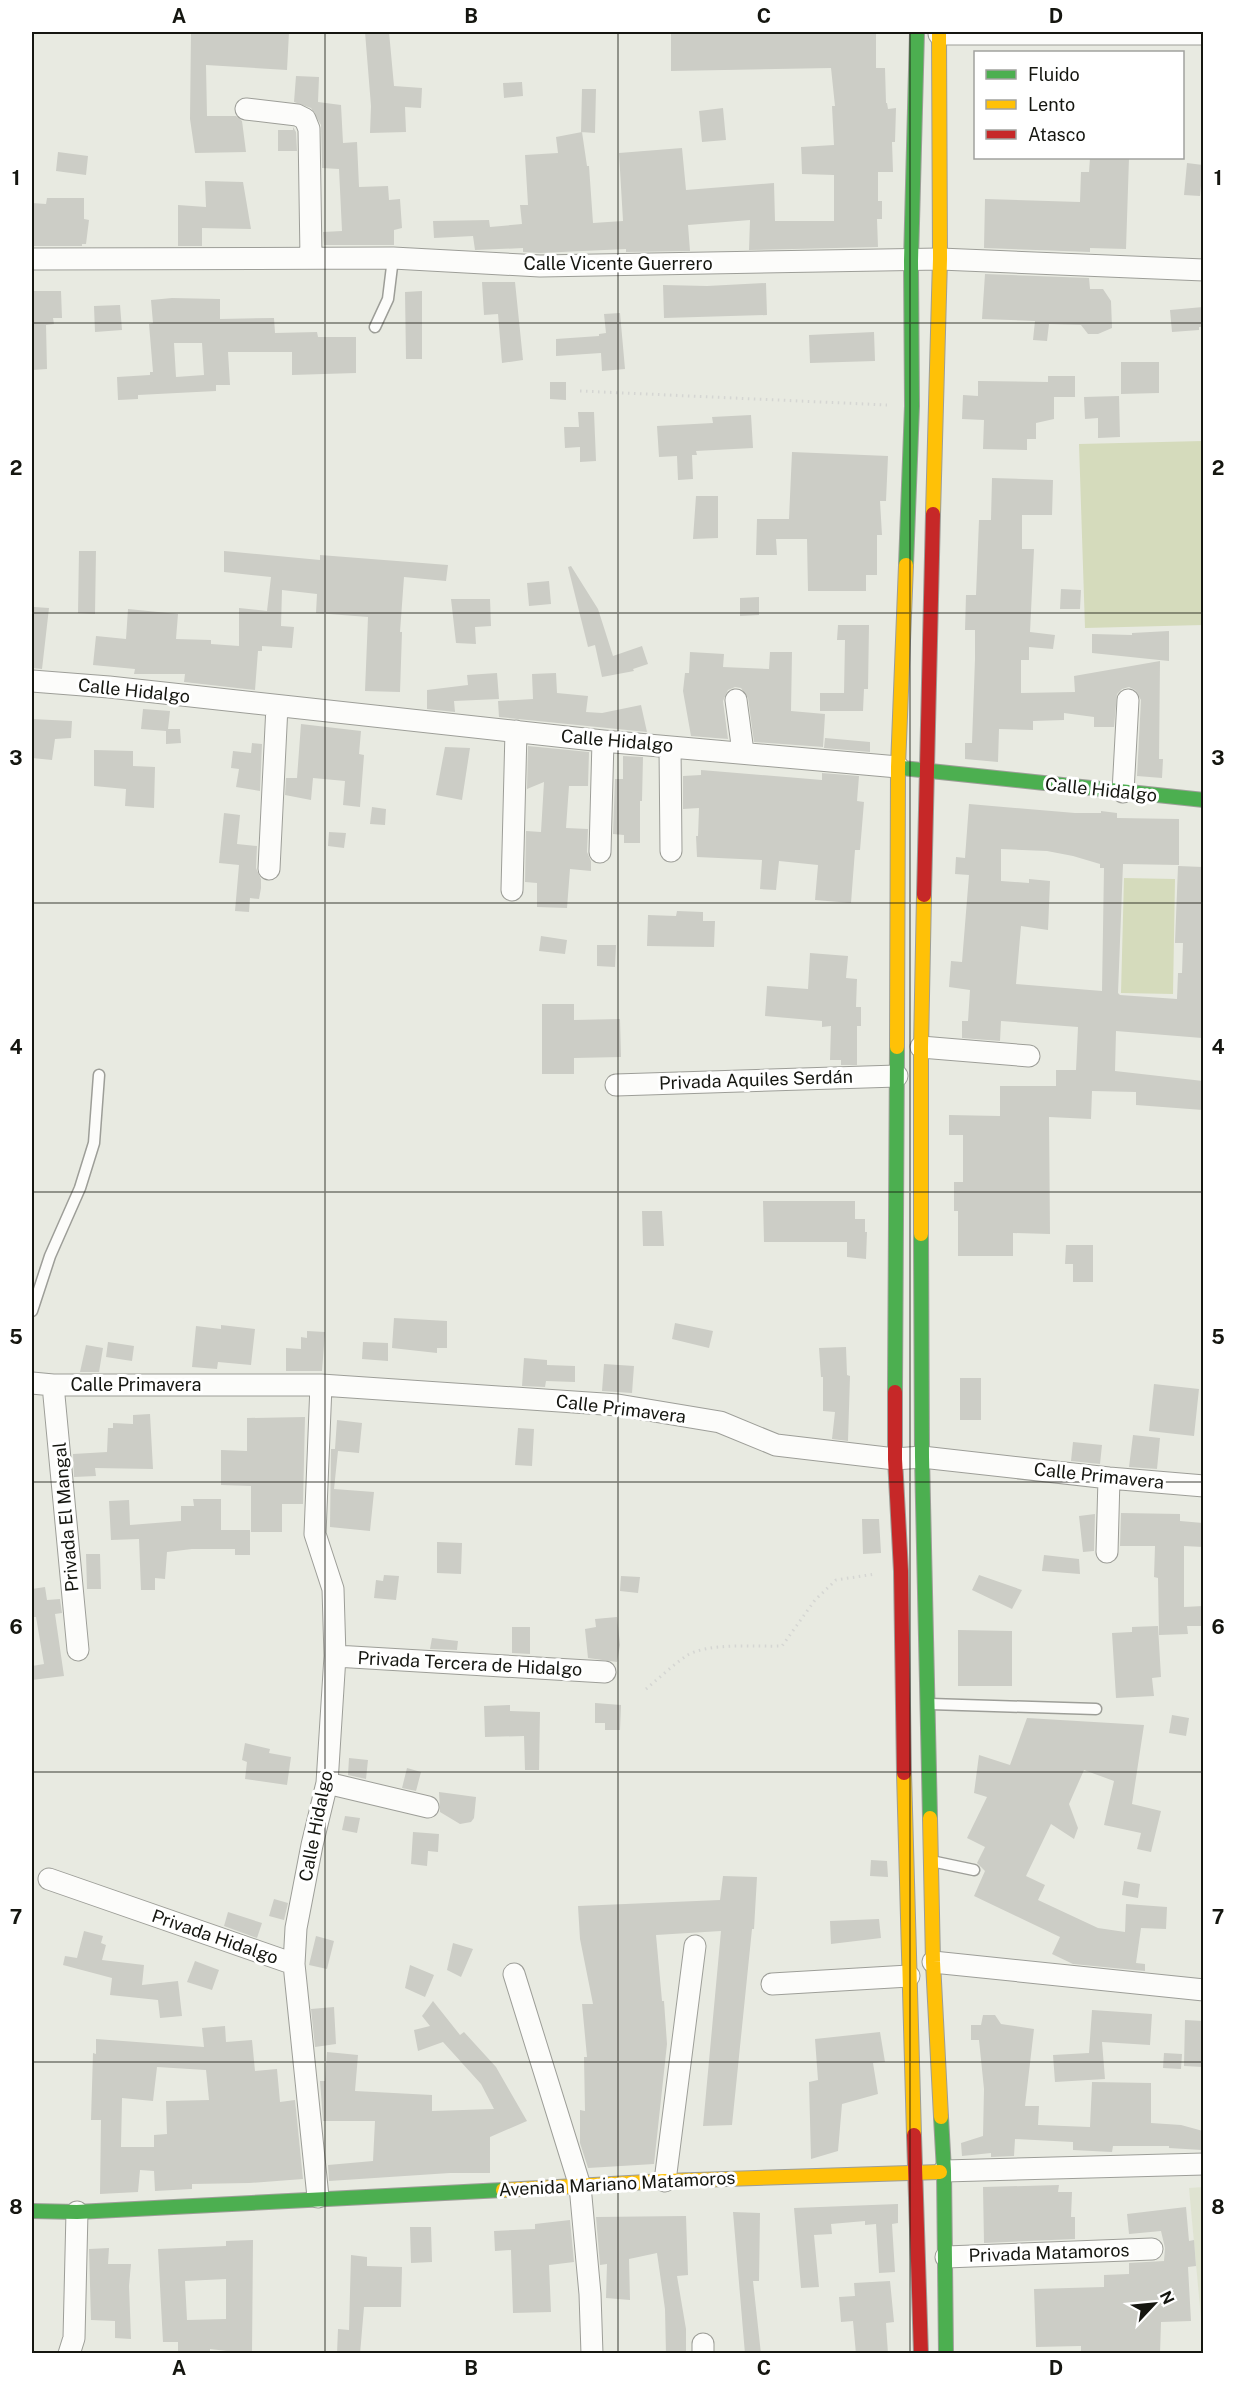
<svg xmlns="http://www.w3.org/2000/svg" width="1235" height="2385" viewBox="0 0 1235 2385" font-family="'Public Sans',sans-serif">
  <rect width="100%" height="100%" fill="#e8eae1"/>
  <path fill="#dfe3d1" d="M1203,2187H1204L1203,2340L1189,2188Z"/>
  <path fill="#d5dbbc" d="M1203,441V625L1085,628L1079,444Z
    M1124,878L1175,879L1173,994L1121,993Z"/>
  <path fill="#cccdc6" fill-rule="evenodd" d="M191,32L266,34V32H289L287,70L206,65L207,116H236L242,121L246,152L195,153L190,119Z
    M365,32H389L394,86L422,88L421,108L405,107L406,132L370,133L371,106Z
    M671,32H876V68H885L886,103H887L888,109L896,108L895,142H892L893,172H878V201H882V219H877L878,247L749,250L750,220L688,225L690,251L626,252V249L540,253L523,252V248L475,250L473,236L434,238L433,221L489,220L490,227L522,224L520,205H528L525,155L558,153L556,137L582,132L587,166H589L593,223L623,221L619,153L682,148L686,190L774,183L775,221H834V175L802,174L801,147L834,145L832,106H835L831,68L671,71Z
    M296,76L319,77L318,102L341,105L343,143L357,142L359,187L388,186L389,200L400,199L402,228L394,230V245H324L323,232L342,231L339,169L322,168L321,125L311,108L294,102Z
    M522,82L523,96L504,98L503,83Z
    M582,89H596L595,133L581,132Z
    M723,108L726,140L702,142L699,111Z
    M293,127L296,132L297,151H278V130H293Z
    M58,152L88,156L86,175L56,171Z
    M1090,158H1129L1126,249L1090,248V252L984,248L985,199L1080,202L1081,172H1089Z
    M1187,163L1203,165L1200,196L1184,195Z
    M205,181L243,182L251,229L202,228V246H178V205L206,207Z
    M47,198H84V219L89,220L86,244H82V246H32V203L46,204Z
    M985,274L1089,278L1090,289H1103L1111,301L1112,328L1098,334H1088L1081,325L1049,324L1047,341L1033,340L1035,321L982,319Z
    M482,282H515L523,360L502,363L498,314L484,315Z
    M766,283L767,315L664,318L663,285L707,286Z
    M32,291H61L62,318H53L54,324L46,325L47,369L32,370Z
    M422,291V359H406L405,292Z
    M172,298L220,299V319L274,318L275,333L317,332L318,337H356V373L292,375V352H228L230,385H216V391L138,395V399L118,400L117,377L150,375V372H153L149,324L153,323L151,300ZM174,343H202L204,375L176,377Z
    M120,305L122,330L95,332L94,306Z
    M1203,307V327H1199V330L1172,332L1170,310Z
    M620,313L625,369L602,371L601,353L556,356V339L599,336V334L606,333L604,314Z
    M874,332L875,361L810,363L809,335Z
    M1121,362H1159V393L1121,394Z
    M1048,376H1075V397H1054V419L1036,423V439H1027V450L983,449L984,420L962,419L963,395L978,396V381L1048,382Z
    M550,382H566V400L550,399Z
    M1119,396L1120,437L1098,438V418L1085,419L1084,397Z
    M578,412H594L596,461L580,462V447L565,448L564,427H579Z
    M751,415L753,448L696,451L697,455H692L693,479L678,480L677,456L659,457L657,426L713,423L712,417Z
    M792,452L888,456L886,501H880L882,535H877V575H866V591H808L807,539H776L777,555H756L757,519H789Z
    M992,478L1053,480L1052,515H1022V549H1034L1030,632L1055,635L1053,649L1029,647V660H1021V693L1075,692L1074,676L1160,661L1159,759H1163L1162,778L1137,776L1141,700L1135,690L1129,687L1122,689L1117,694L1114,727H1094V717L1064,713V720L1033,721V730L999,729L998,762L965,759V743H972L975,659V630H965L966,595H976L979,520H991Z
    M696,496H718V538L693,539Z
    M79,551H96L95,614L78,613Z
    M224,551L320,560V555L448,565L446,581L404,577L400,632H402L400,692L365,691L368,617L316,613L317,594L282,590L281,626L294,627L292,648L262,646V651H258L255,690L184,682L185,674H134L135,669L93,665L96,636L126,639L128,609L178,614L176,639L211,640V644L239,646V608L267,611L271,577L224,572Z
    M571,566L598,609L613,656L642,646L648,664L633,669L634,671L602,677L595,645L588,647L568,567Z
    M549,581L551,604L529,606L527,583Z
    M1061,589L1081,590L1080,609H1060Z
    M759,597V615L740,616V598Z
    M451,599H490L491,626L475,627L476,644L456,643Z
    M34,607L49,608L42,669L32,668V628Z
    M838,625H869L868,689H864L863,711H820V693H844L845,640H837Z
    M1169,631V661L1092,653V634L1132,635V633Z
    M690,652L724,654L723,667L769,669L770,652H792L791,711L825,714L823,747L754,742L748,698L741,688L735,687L728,690L723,701L728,739L691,736L683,691L685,673H689Z
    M497,673L499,699L454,701L455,712L427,709V690L468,685L467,675Z
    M556,673L557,693L588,696L586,712L602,713L641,705L647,732L499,717L498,701L533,699L532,674Z
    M143,709L170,711L168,729H180L181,743L166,744V731L141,729Z
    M32,719L72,721L71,738L55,739L52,760L32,758Z
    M301,724L361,731L359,754L364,755L360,807L343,805L345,781L313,778L311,800L285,795L286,778H297Z
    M825,738L870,742V752L824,748Z
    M252,743L262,744L260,791L236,787L239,769L231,768L233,751L251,753Z
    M528,746L589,752L588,786H569L566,828L588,829L587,852L591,861V871L570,869L567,908L537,907V883L525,882L526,831L541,832L544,782L527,789Z
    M445,747L470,748L462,800L436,795Z
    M94,750L133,751V766L155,767L154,808L125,806L126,789L94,786Z
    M623,756L643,757L642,801H640V843H624V835L613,834L615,779H623Z
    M701,770L822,780V773L859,776L857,801L864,802L860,850H855L851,903L815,900L818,865L779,861L776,890L760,889L762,860L697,857L696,836H698L699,808L683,809V776L701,775Z
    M969,804L1075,813H1101V811L1117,813V818L1179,819V865L1123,864L1118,993L1120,995L1177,999L1178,973H1182L1183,943H1175L1178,866L1203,867L1202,1038L1116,1031L1115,1071L1203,1081V1110L1136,1105V1092L1092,1091L1091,1119L1049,1117L1050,1234L1013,1233V1256H958V1211H954V1182H963V1135H949V1115L1000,1116V1086H1056V1070H1076L1078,1027L1001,1021L1000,1041L962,1038V1021H968L970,990L949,987L951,961L962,962L969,875L955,874L956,857L965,858ZM1001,849L1047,851L1073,856L1100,864V868H1104L1102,991L1016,984L1021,926L1048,930L1050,881L1029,879V883L1001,881Z
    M372,807L386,809L385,825L370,824Z
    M224,813L240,815L237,844L257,846L256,868L261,879V888L259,899L250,898L249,912L235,911L239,865L219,863Z
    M329,832L346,833L344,848L328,846Z
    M677,911L703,912V921H715L714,947L647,946L648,915L676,916Z
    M541,936L567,940L565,954L539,951Z
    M597,945H616L615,967L597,966Z
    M810,953L848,956L846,978L857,979L856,1007H861V1026H857V1065H841V1060H830L831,1026L822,1027V1021L765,1016L767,986L808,989Z
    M542,1004H574V1020L620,1019L621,1057L574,1058V1074H542Z
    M763,1201H855V1219H865V1232H867L866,1259L847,1257V1242H764Z
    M642,1211H662L664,1246H643Z
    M1066,1245H1093V1282H1073V1264H1065Z
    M394,1318L447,1321V1348H437V1353L392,1348Z
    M675,1323L713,1331L709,1348L672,1339Z
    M221,1325L255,1329L251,1365L218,1362L217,1369L192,1367L196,1326L221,1329Z
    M307,1331L325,1332L322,1371H286V1348L301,1349V1337L307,1338Z
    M108,1342L134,1346L132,1361L106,1357Z
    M363,1342L388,1343V1361L362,1359Z
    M86,1345L103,1348L99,1372H80Z
    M846,1347L847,1375L850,1376L848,1441L832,1439L835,1412L823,1411V1377H821L819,1348Z
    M524,1358L547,1360V1365L575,1366V1382L546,1381L545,1387L522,1386Z
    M604,1364L634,1366L632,1393L602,1391Z
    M960,1378H981V1420H960Z
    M1154,1384L1199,1389L1194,1436L1149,1431Z
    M150,1414L153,1469L95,1468L96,1476L74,1477L73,1454L107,1452L108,1428H113V1423L133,1424V1415Z
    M305,1417L303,1504H282V1532H251V1486L221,1485V1450L247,1451V1418Z
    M337,1420L362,1423L359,1453L338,1451L334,1489L374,1492L370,1531L330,1527L331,1449H335Z
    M518,1428L534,1429L532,1466L515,1465Z
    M1133,1435L1160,1438L1157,1469L1129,1467Z
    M1073,1442L1102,1445L1100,1464L1071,1461Z
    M193,1499H221V1530H250V1555H235V1549H192L167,1552L165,1579L155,1578V1590H141L139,1539L111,1540L109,1501L129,1500L130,1525L181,1521V1506H194Z
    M1121,1513L1180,1514V1521L1203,1523V1547L1184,1546V1607L1203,1606V1626H1187L1188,1634L1159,1635L1158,1578L1154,1577L1155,1546H1120Z
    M1095,1514L1094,1551L1083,1552L1079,1516Z
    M862,1519H879L881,1553L863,1554Z
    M437,1542L462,1543L461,1574L437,1573Z
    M86,1554H100L101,1589H87Z
    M1044,1555L1079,1559L1080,1574L1042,1571Z
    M384,1575L399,1576L396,1600L374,1598L376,1580L383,1581Z
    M979,1575L1022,1590L1012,1609L972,1590Z
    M621,1576L640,1577L638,1593L620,1591Z
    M45,1587L47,1600L60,1599L62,1613L55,1614L64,1676L32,1680V1666L44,1664L36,1617H32V1589Z
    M617,1617L620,1645L617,1662L588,1658L585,1629L596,1627L595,1619Z
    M1158,1626L1161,1677L1152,1678L1154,1696L1116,1698L1112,1633L1132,1632V1627Z
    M512,1627H530V1654L512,1653Z
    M958,1630L1012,1631V1686H958Z
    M432,1638L458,1641L457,1650L430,1649Z
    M595,1703L621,1705L620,1730H605V1723H595Z
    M510,1705V1711L540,1712L539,1770H525L524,1736L485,1737L484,1706Z
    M1172,1715L1189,1718L1186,1736L1169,1733Z
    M1027,1718L1144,1725L1132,1804L1161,1811L1151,1852L1137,1849L1141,1833L1104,1825L1114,1781L1084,1770L1069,1804L1078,1828L1074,1839L1051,1824L1026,1876L1045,1885L1038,1900L1098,1928L1125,1932L1126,1904L1167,1907L1166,1929L1141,1928L1136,1963L1145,1964V1971L1073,1964L1052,1954L1060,1937L974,1896L985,1871L977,1863L985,1847L967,1838L987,1797L974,1793L979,1755L1010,1765Z
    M245,1743L270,1749L269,1753L291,1757L287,1785L245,1779L247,1762L242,1760Z
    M349,1758L368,1760L366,1779L348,1775Z
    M407,1768L421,1772L416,1791L402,1788Z
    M439,1792L476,1797L474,1818L471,1822L460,1824L440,1812Z
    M345,1816L360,1818L357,1833L342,1830Z
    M413,1832L439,1834L438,1852L428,1851L427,1866L411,1864Z
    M871,1860L887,1861L888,1877L870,1876Z
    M723,1876L757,1877L754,1929H752L732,2125L703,2126L721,1931L656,1935L662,2001H664L667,2044L654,2164L588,2168L580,2143V2110L585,2111L584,2057H587L582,2004H593L580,1939L578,1906L720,1900Z
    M1124,1881L1140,1884L1138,1898L1122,1895Z
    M274,1899L288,1903L284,1920L269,1916Z
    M228,1912L262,1923L257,1938L224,1926Z
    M879,1919L881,1938L831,1944L830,1921Z
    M84,1931L103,1936L101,1943L106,1945L102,1960L144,1965L142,1985L178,1981L182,2016L160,2018L158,2000L110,1995L112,1978L63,1965L65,1956L77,1958Z
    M316,1936L334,1941L327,1969L309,1965Z
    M453,1943L473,1949L461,1977L447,1970Z
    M195,1961L219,1970L212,1990L187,1982Z
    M410,1965L434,1975L425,1997L405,1988Z
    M433,2001L460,2035L464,2032L496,2067L527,2121L490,2137V2173H450L329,2181L328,2165L373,2161L375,2121H323L320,2081H325L327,2052L358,2055L355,2091L432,2095V2111L494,2109L481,2084L443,2042L418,2051L414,2030L430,2026L422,2016Z
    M334,2007L336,2044L315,2047L311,2009Z
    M1092,2010L1152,2014L1150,2045L1102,2042L1105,2079L1055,2082L1053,2055L1089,2053Z
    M983,2015H995L1001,2024L1034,2029L1025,2106H1039L1038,2125L1090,2127L1092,2082L1151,2083V2123L1181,2125L1203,2131L1202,2150L1169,2148V2146H1113L1112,2152L1073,2150V2142L1015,2139L1014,2156L991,2157V2153L962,2156L961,2143L983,2136L984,2089L979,2040H971V2025H981Z
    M1185,2020L1203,2021V2067L1184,2066Z
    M225,2026L226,2042L252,2040L255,2071L277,2069L280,2102L295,2100L303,2179L249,2183L192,2184V2189L155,2191L154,2171L140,2170L138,2192L100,2194L101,2120H91L93,2053L96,2054V2039L204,2047L202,2028ZM157,2067L206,2070L209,2100L166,2101L167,2134L154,2135V2147H121L122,2098L153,2101Z
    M880,2032L885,2062L873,2063L878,2094L842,2104L838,2151L811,2159L809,2082L818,2080L815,2039Z
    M1164,2053L1182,2054L1181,2069L1163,2068Z
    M1059,2185L1058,2192H1072L1071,2217H1075V2239L984,2243L983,2187Z
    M898,2204V2223L892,2224L895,2272L879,2273L876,2224L865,2225V2221L831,2224L832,2234L814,2235L819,2287L801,2288L794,2208Z
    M1186,2207L1189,2241L1194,2240L1196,2266L1188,2267L1191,2321L1161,2322L1160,2354H1093V2351H1081V2346L1036,2347L1034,2289L1104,2287V2275L1129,2274V2263L1164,2261L1165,2248L1161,2231L1129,2234L1127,2214Z
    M733,2212L760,2213L759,2281H753L761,2354H745Z
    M686,2216L688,2275L677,2276L686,2329V2354H666L665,2309L657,2253L629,2259L630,2300L606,2298L607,2264L600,2265L596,2217Z
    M570,2220L574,2262L549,2265L551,2312L513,2313L511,2250L495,2251L494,2231L535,2229V2224Z
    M410,2227H431L432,2262L411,2263Z
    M253,2240L252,2354L210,2349V2354H178V2342H163L158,2249L226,2246V2241ZM226,2279V2319L187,2320L185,2281Z
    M109,2248L108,2264H131L129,2286L131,2339L115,2338V2321L91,2320L89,2249Z
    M351,2255L367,2257V2266L402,2267L401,2307H364L360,2354H337L338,2329L349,2330Z
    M890,2281L894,2322L886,2323L888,2354H856L853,2321L841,2322L839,2297L855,2296L854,2283Z"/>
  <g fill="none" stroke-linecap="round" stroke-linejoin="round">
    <g stroke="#9d9e98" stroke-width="13">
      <path id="lane" d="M375,327L388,299L393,258
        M32,1311L50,1256L80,1188L94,1143L99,1075
        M930,1704L1096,1709
        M936,1862L974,1870"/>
    </g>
    <g stroke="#9d9e98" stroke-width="23">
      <path id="street" d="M939,34H1204
        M246,109L297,115L305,119L309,129L311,257
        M32,259L393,258L540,266L940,259L1204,270
        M32,681L109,687L603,741L898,767
        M736,700L743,752
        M670,747L671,851
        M1123,792L1128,700
        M600,852L603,741
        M269,869L277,706
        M512,890L516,731
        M921,1047L1029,1056
        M616,1085L897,1076
        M32,1383L53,1385H321L618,1405L720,1422L776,1445L895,1459L922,1457L1109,1478L1204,1486
        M53,1385L78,1650
        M1107,1552L1109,1478
        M335,1656L605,1672
        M327,1783L428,1807
        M49,1879L294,1964
        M933,1962L1204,1990
        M514,1974L580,2186L590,2294L592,2354
        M772,1984L909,1976
        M944,2171L1204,2164
        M665,2181L695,1946
        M318,2197L294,1964L296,1928L312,1845L327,1783L335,1656L333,1589L315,1534L321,1385
        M946,2257L1152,2249
        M703,2344V2354
        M69,2354L74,2338L77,2212"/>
    </g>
    <g stroke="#9d9e98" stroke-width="16">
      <path id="fast" d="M906,565L912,406L911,261L917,32
        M902,768L1204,800
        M921,1234L922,1457L930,1818
        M895,1392L897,1047
        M941,2117L944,2171L946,2354
        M32,2211L77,2212L503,2190"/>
    </g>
    <g stroke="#9d9e98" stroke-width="16">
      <path id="slow" d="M933,514L940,259L939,32
        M897,1047L898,767L906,565
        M921,1234V1047L924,895
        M904,1773L914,2135
        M930,1818L933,1962L941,2117
        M503,2190L665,2181L940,2172"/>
    </g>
    <g stroke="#9d9e98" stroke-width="16">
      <path id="jam" d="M924,895L933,514
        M895,1392V1459L901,1571L904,1773
        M914,2135L921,2354"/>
    </g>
    <path stroke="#d5d6d3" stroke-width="3" stroke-dasharray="1.5 4.5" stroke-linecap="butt" d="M580,391L887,405
      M646,1689C659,1678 672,1666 686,1656C708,1642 756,1647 782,1646L815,1600L836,1580L875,1574"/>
    <use href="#lane" stroke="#fcfcfa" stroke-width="10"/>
    <use href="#street" stroke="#fcfcfa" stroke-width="21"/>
    <use href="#fast" stroke="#4caf50" stroke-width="14"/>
    <use href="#slow" stroke="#ffc107" stroke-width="14"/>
    <use href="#jam" stroke="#c62828" stroke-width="14"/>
  </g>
  <path fill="none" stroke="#151610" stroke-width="1.5" stroke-opacity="0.55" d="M325,32V2354M618,32V2354M910,32V2354M32,323H1204M32,613H1204M32,903H1204M32,1192H1204M32,1482H1204M32,1772H1204M32,2062H1204"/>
  <g text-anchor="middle" stroke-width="6" stroke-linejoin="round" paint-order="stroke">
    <g font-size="18" fill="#151610" stroke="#fff">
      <text x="618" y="270">Calle Vicente Guerrero</text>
      <text transform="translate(134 691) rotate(6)" y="6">Calle Hidalgo</text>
      <text transform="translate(617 741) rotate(5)" y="6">Calle Hidalgo</text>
      <text transform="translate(1101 790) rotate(6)" y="6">Calle Hidalgo</text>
      <text transform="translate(756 1080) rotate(-2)" y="6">Privada Aquiles Serdán</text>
      <text x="136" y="1391">Calle Primavera</text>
      <text transform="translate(621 1409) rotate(7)" y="6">Calle Primavera</text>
      <text transform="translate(1099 1476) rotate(6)" y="6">Calle Primavera</text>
      <text transform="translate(66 1517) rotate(-95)" y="6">Privada El Mangal</text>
      <text transform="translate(470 1664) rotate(3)" y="6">Privada Tercera de Hidalgo</text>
      <text transform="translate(316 1826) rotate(-79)" y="6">Calle Hidalgo</text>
      <text transform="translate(215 1937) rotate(19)" y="6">Privada Hidalgo</text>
      <text transform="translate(617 2184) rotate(-3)" y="6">Avenida Mariano Matamoros</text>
      <text transform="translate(1049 2253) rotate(-2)" y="6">Privada Matamoros</text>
    </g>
  </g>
  <rect width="1235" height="2385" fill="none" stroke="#ffffff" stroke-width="66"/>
  <rect x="974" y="51" width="210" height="108" fill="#ffffff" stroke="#a1a29f" stroke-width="1.5"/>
  <rect x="986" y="70" width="30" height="9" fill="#4caf50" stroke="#a1a29f" stroke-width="1.5"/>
  <text x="1028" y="81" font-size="18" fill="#151610">Fluido</text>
  <rect x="986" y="100" width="30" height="9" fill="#ffc107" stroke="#a1a29f" stroke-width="1.5"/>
  <text x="1028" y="111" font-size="18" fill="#151610">Lento</text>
  <rect x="986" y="130" width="30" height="9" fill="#c62828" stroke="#a1a29f" stroke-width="1.5"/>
  <text x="1028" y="141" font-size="18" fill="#151610">Atasco</text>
  <g transform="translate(1154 2304) rotate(64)" stroke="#ffffff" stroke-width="4.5" paint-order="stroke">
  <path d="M0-4.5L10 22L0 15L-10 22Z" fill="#151610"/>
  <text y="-9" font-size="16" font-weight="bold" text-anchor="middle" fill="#151610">N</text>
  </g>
  <rect x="33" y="33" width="1169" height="2319" fill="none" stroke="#151610" stroke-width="2"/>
  <g font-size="20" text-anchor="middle" font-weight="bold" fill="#151610">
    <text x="179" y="23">A</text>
    <text x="471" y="23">B</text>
    <text x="764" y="23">C</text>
    <text x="1056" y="23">D</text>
    <text x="16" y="185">1</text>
    <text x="1218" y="185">1</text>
    <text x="16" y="475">2</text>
    <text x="1218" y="475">2</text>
    <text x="16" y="765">3</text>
    <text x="1218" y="765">3</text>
    <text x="16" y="1054">4</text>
    <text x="1218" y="1054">4</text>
    <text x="16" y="1344">5</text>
    <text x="1218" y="1344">5</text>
    <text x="16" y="1634">6</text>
    <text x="1218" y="1634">6</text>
    <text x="16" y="1924">7</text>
    <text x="1218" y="1924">7</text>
    <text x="16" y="2214">8</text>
    <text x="1218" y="2214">8</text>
    <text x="179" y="2375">A</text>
    <text x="471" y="2375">B</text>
    <text x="764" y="2375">C</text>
    <text x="1056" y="2375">D</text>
  </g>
</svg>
